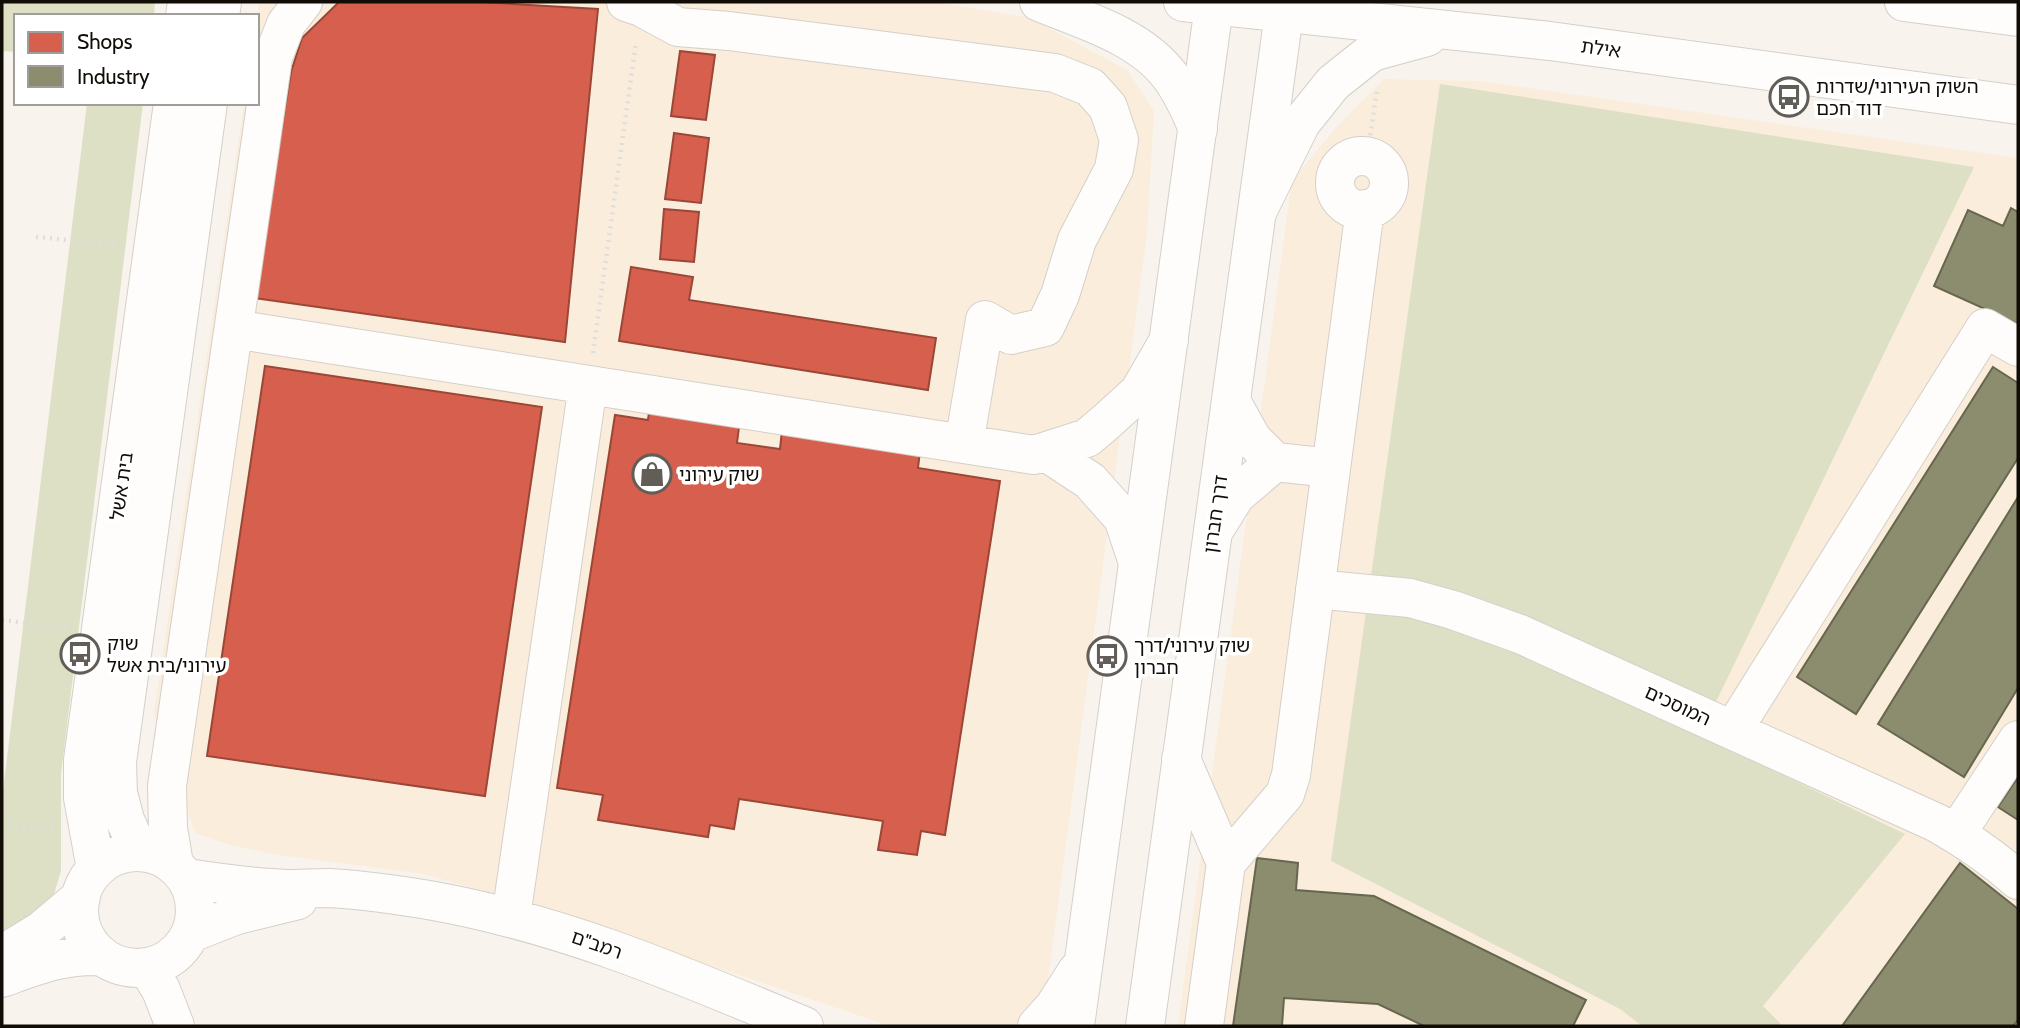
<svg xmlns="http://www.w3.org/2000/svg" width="2020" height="1028" viewBox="0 0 2020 1028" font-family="Cabin,'Noto Sans Hebrew',sans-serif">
  <rect width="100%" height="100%" fill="#f8f4ed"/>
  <path fill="#faeddb" d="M259,2H935L1030,18L1127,70L1154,111L1147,233L1047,987L1021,1026H890L535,906L424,874L278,855L230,845L195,833L154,714L244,103H257V17Z
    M1384,79L1480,81L2018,158V1026H1178L1292,180L1341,122Z"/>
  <path fill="#dde0c5" d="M10,2H155L154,16H16V52L2,51V3Z
    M1440,84L1974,167L1700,735L1905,834L1763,1006L1783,1026H1642L1620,1009L1331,861Z
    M87,103H143L61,774V871L52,901L2,942V799Z"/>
  <path fill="#d6604d" stroke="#9b4738" stroke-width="2" d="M339,2H478L598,9L565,342L254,298L291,72L302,38Z
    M680,51L715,55L706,120L671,116Z
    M674,133L709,138L701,203L665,199Z
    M664,209L699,212L694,262L660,259Z
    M631,267L693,277L689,300L936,338L928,390L619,341Z
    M265,366L542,407L485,796L207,756Z
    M650,405L740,419L737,443L780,449L782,430L920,451L918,468L1000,481L945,835L921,831L917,855L878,850L883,821L739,799L734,829L710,825L708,837L598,820L603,795L557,788L615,415L648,420Z"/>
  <path fill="#8c8c6e" stroke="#67664f" stroke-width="2" d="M2011,208L2018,212V324L1934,286L1968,210L2003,226Z
    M1993,367L2018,383V458L1856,714L1797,677Z
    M2018,497V688L1964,777L1878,724Z
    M2018,777V820L1998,807Z
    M1257,858L1298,863L1296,890L1374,896L1586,1000L1573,1026H1424L1378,1004L1284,998L1282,1026H1233Z
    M1960,863L2018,909V1020L2013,1026H1842Z"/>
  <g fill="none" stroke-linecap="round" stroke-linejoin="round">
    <g stroke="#d4d0c9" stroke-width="40">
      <path id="minor" d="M626,2L641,7L678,27L729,31L1055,73L1090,87L1108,107L1119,140L1114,169L1077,240L1060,295L1045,327L1011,335L985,320L964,444
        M185,16L187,2
        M220,16L222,2
        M1335 183a27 27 0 1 1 54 0a27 27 0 1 1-54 0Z
        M234,329L1034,455L1087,438L1106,422L1139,392L1169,340
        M1231,401L1252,439L1275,462L1331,468
        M1046,452L1090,481L1123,518L1138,563
        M1213,532L1236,495L1275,462
        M1315,589L1410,598L1453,610L1520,634L1937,823C1967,840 1992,857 2018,880
        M1733,730L1985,328L2018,347
        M1181,759L1226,863L1204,1026
        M1956,834L2018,740
        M139,851L125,820L118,793L117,762L208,103
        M79 910a58 58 0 1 1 116 0a58 58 0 1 1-116 0Z
        M1226,863L1285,794L1291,775L1365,209
        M174,864L168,828L167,786L273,57L286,24L303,2
        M96,869L83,798V760L173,103
        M187,878C220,883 253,888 287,889C301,889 315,888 329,888C364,890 400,895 434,901C566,925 682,975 804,1026
        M511,917L588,385
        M191,933L237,915L298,900
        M2,955L42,930L81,897
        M147,967L161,990L175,1026
        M2,978C38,965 62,955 101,956"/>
    </g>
    <g stroke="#d4d0c9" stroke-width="40">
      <path id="major" d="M1037,1026L1054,1007L1077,971
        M1075,1026L1214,6
        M1145,1026L1284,14"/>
    </g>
    <g stroke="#d4d0c9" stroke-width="40">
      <path id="highway" d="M1039,2C1083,20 1140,36 1170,76C1182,92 1190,110 1198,129
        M1183,2L1550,41L2018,105
        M1904,2L2018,17
        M1257,212L1301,123L1333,83L1372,52L1427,37"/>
    </g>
    <path stroke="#dfdedb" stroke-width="4.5" stroke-dasharray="2 5" stroke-linecap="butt" d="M1367,156L1377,91
      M36,237L119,245
      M593,353L636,42
      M2,620L67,628
      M2,824L53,829"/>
    <use href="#minor" stroke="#fefdfc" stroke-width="38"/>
    <use href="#major" stroke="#fefdfc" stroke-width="38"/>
    <use href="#highway" stroke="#fefdfc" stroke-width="38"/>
  </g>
  <defs>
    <g id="bus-ring" transform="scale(2.0125)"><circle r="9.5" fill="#fff" stroke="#625e57" stroke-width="1.5"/><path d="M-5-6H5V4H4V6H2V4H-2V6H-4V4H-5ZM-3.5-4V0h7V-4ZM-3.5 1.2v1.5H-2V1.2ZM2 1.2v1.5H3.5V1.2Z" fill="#625e57"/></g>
    <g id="shop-ring" transform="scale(2.0125)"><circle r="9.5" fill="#fff" stroke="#625e57" stroke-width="1.5"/><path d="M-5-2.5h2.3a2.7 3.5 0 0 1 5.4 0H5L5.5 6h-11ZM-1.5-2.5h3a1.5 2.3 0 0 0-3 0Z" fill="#625e57"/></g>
  </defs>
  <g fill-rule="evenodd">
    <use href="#bus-ring" x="1789" y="97"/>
    <use href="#shop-ring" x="652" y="474"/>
    <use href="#bus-ring" x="80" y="654"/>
    <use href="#bus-ring" x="1107" y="656"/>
  </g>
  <g text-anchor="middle" stroke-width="7" stroke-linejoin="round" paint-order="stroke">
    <g font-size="19" fill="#110d06" stroke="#fff">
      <text transform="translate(1601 48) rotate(8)" y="7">אילת</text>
      <text transform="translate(121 486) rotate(-82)" y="7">בית אשל</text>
      <text transform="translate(1215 514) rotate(-82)" y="7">דרך חברון</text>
      <text transform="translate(1678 705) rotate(25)" y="7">המוסכים</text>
      <text transform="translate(597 944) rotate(19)" y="7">רמב"ם</text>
    </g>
    <g font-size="19" fill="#110d06" stroke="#fff" text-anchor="start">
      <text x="1816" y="93">השוק העירוני/שדרות<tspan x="1816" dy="22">דוד חכם</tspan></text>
      <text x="679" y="481">שוק עירוני</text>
      <text x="107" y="650">שוק<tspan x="107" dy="22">עירוני/בית אשל</tspan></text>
      <text x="1134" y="652">שוק עירוני/דרך<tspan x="1134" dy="22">חברון</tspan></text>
    </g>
  </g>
  <rect width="2020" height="1028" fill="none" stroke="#110d06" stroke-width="7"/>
  <rect x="14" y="14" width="245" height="91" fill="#ffffff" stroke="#a09e9b" stroke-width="2"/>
  <rect x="28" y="32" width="35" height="21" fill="#d6604d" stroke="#a09e9b" stroke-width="2"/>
  <text x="77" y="49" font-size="21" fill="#110d06">Shops</text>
  <rect x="28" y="66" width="35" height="21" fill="#8c8c6e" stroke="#a09e9b" stroke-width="2"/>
  <text x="77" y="84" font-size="21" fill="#110d06">Industry</text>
</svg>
